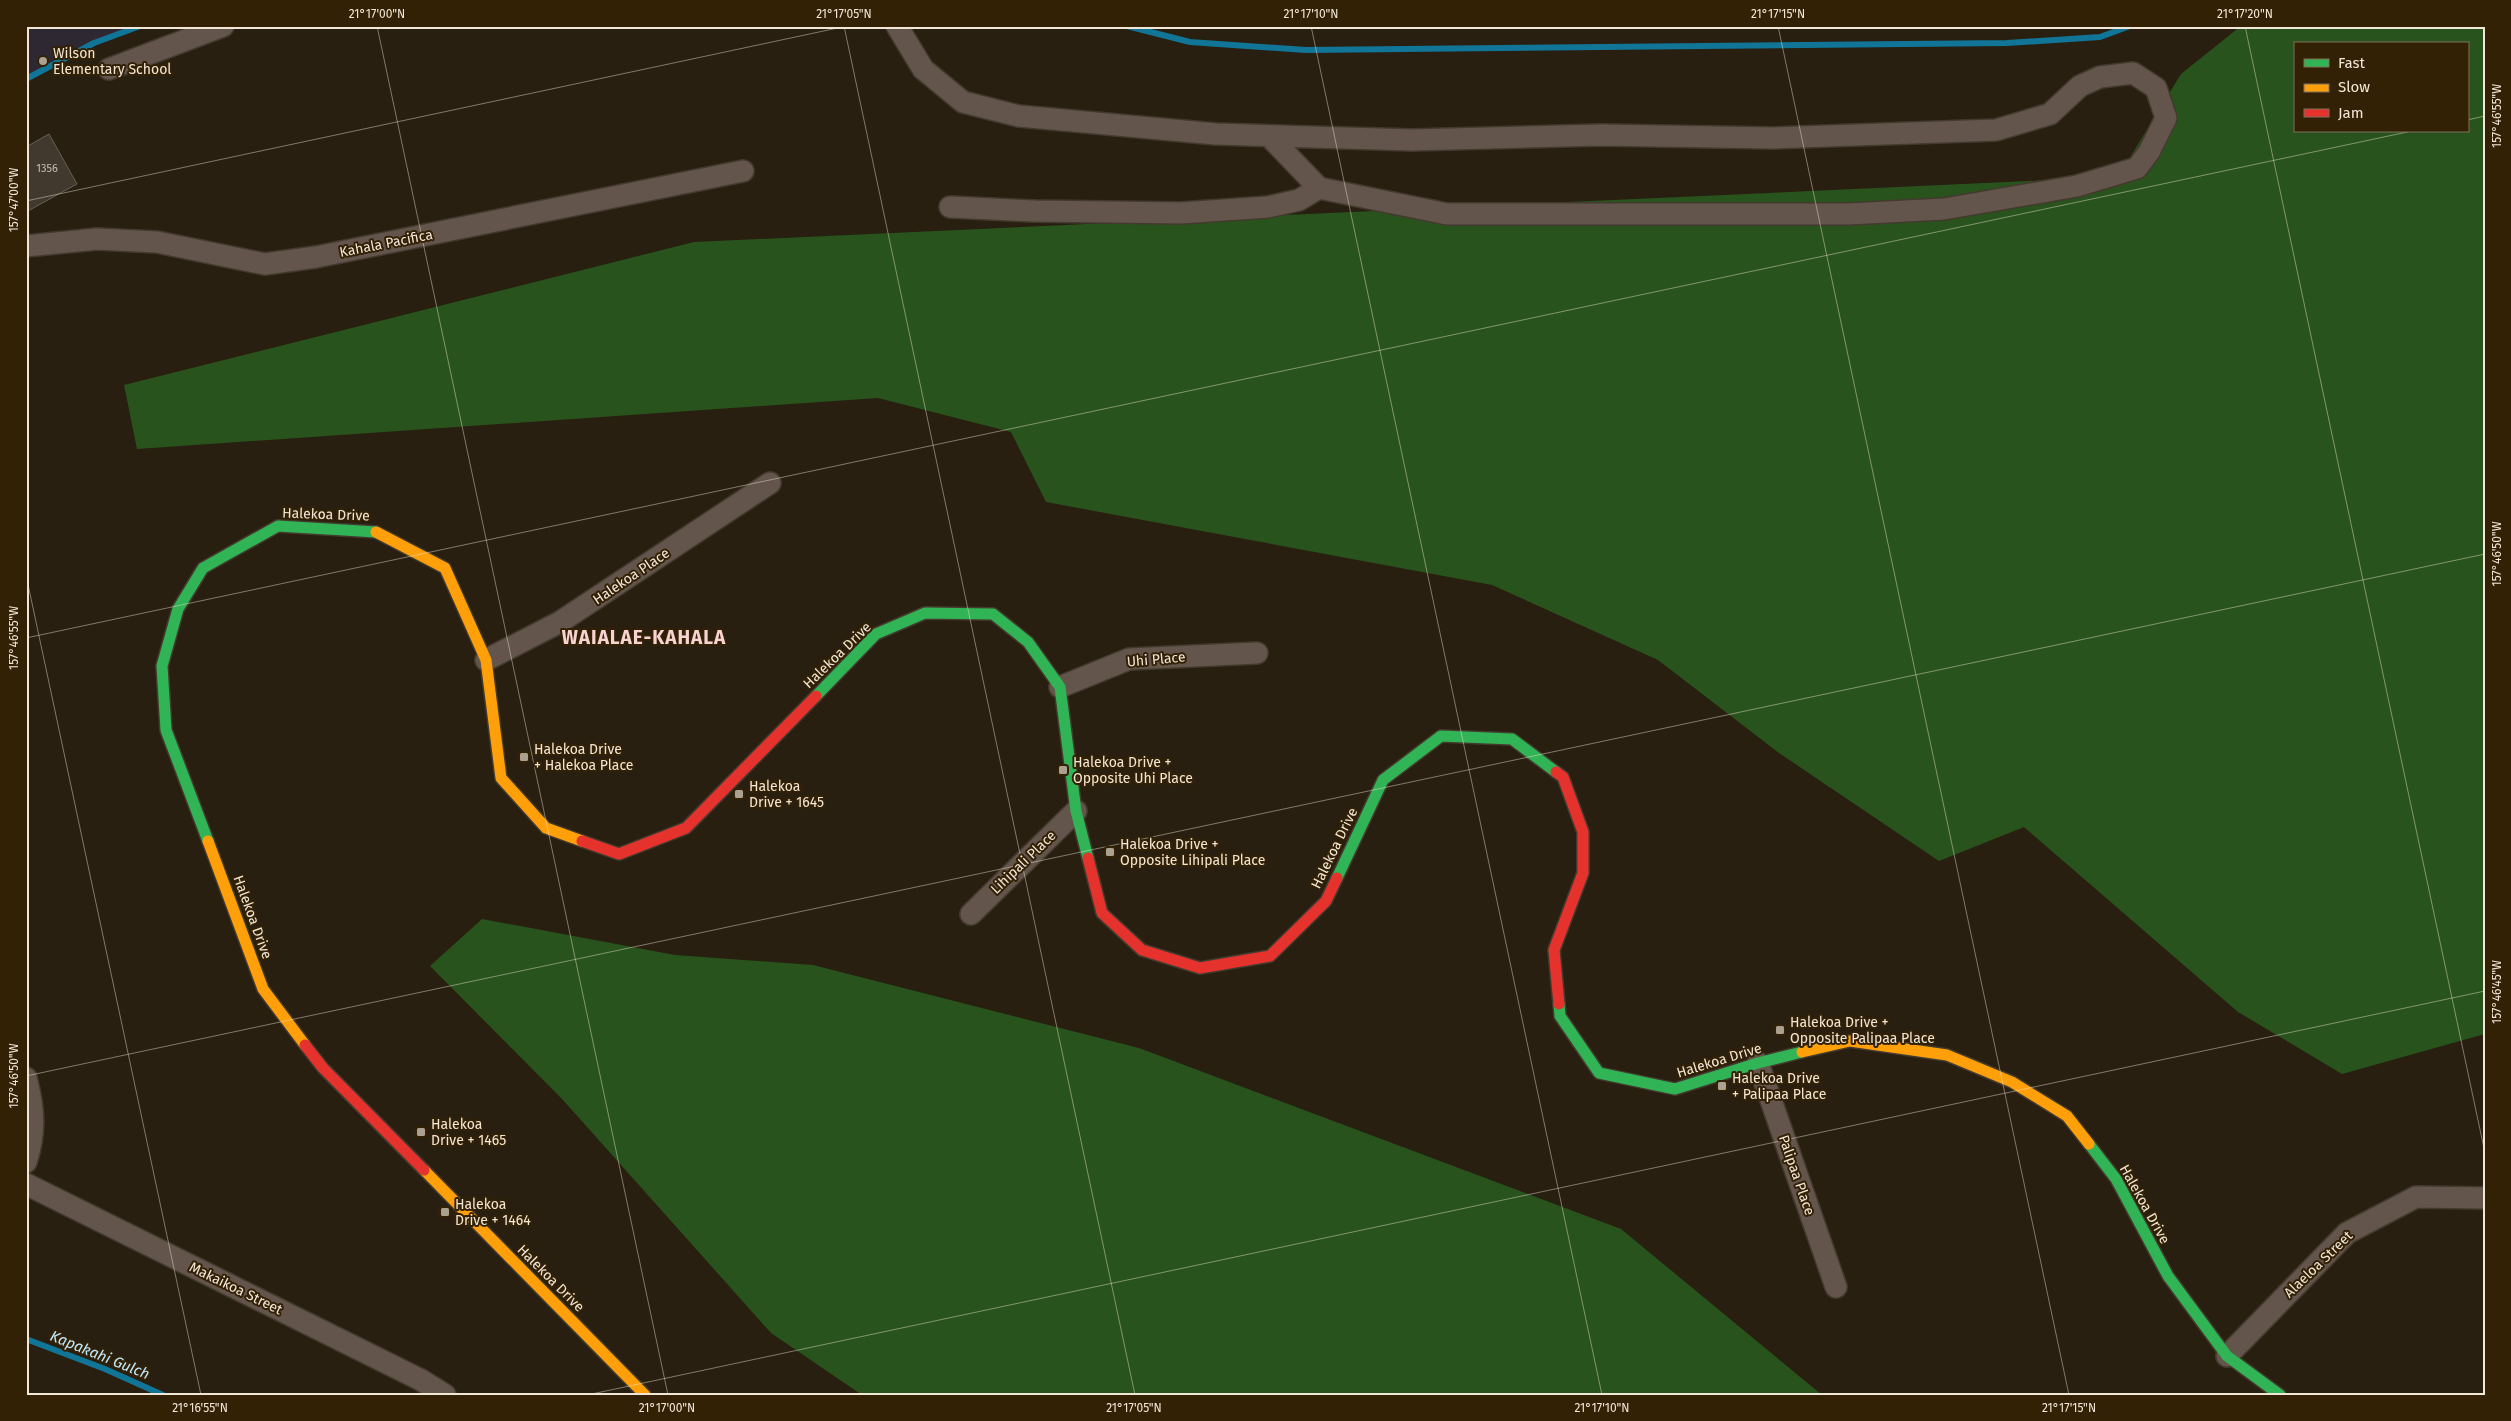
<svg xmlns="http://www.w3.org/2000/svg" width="2511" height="1421" viewBox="0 0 2511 1421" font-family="'Fira Sans',sans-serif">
  <rect width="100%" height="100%" fill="#281f10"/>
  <path fill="#2e2833" d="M26,26H140L94,43L26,79Z"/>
  <path fill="#29531c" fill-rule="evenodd" d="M2241,26H2485V1034L2342,1074L2238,1012L2024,827L1939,861L1779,753L1658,660L1492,585L1046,502L1011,432L878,398L137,449L124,385L694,242L2118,177L2181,74ZM2295,44H2467V131H2295Z
    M482,919L675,955L813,965L1139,1048L1621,1229L1822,1395H862L771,1333L563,1100L430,966Z"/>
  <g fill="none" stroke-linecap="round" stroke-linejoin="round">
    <path stroke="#117597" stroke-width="6" d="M1127,26L1190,42L1306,50L2007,43L2100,37L2130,26
      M26,79L94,43L140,26
      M26,1339L105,1369L163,1395"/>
  </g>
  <path fill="#41392e" stroke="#686054" d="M49,134L77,184L26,212V147Z"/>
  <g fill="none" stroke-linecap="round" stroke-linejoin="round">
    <g stroke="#433a2e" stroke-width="24">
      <path id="street" d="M897,26L923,69L963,102L1019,116L1216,134L1412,140L1601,135L1774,138L1996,130L2050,114L2080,86L2100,77L2133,73L2156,88L2166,118L2149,152L2137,168L2077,186L1944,209L1849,214H1447L1319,188L1299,200L1268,207L1181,213L1034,211L950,207
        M109,69L223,26
        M1269,136L1319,188
        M26,246L97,239L157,242L265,264L316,257L743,171
        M486,660L560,622L770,483
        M1060,687L1129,659L1257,653
        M971,914L1076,811
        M1758,1063L1836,1287
        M26,1078C34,1108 36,1132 26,1162
        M26,1184L421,1380L445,1395
        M2227,1356L2347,1233L2416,1197L2485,1198"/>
    </g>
    <g stroke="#433a2e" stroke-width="14">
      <path id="fast" d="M816,696L876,634L925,613L993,614L1028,642L1060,687L1076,811L1088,858
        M208,841L166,730L162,666L178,609L203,568L278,526L376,532
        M1337,878L1383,780L1441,736L1512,739L1556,772
        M1559,1004L1560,1016L1599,1073L1675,1089L1758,1063L1802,1052
        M2089,1144L2116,1179L2168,1276L2227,1356L2280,1395"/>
    </g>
    <g stroke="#433a2e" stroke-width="14">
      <path id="slow" d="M376,532L445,568L486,660L501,778L546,828L582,841
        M208,841L263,989L305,1045
        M1802,1052L1850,1041L1947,1055L2012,1082L2067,1116L2089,1144
        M424,1170L645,1395"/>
    </g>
    <g stroke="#433a2e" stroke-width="14">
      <path id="jam" d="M1556,772L1563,777L1583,832V873L1554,950L1559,1004
        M582,841L619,854L686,828L816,696
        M1088,858L1102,913L1142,950L1200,968L1270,956L1326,901L1337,878
        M305,1045L323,1068L424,1170"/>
    </g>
    <use href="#street" stroke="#64554c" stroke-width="21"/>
    <use href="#fast" stroke="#30b455" stroke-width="11"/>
    <use href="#slow" stroke="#ff9f0a" stroke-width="11"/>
    <use href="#jam" stroke="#e5322d" stroke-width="11"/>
  </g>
  <path fill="none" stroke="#f2e7d7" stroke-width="1" stroke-opacity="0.45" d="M377,26L668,1395M844,26L1135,1395M1311,26L1602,1395M1778,26L2069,1395M2245,26L2485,1153M2467,120L2485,116M26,201L847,26M26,575L201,1395M26,638L2412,131M26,1076L2485,554M587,1395L2485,991"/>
  <g fill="#aba191" stroke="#332106" stroke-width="2">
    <circle cx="43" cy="61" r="5"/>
    <rect x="519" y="752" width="10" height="10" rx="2.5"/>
    <rect x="1058" y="765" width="10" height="10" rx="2.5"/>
    <rect x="734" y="789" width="10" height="10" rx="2.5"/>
    <rect x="1105" y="847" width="10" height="10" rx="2.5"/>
    <rect x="1775" y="1025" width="10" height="10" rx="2.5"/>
    <rect x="1717" y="1081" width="10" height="10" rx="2.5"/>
    <rect x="416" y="1127" width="10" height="10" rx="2.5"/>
    <rect x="440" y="1207" width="10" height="10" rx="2.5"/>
  </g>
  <g text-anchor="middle" stroke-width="4" stroke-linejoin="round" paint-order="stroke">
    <g font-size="11" fill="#c6bcad">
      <text x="47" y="172">1356</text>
    </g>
    <g font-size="14" fill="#f2e7d7" stroke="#332106" text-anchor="start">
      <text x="53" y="58">Wilson<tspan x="53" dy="16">Elementary School</tspan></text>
      <text x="534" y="754">Halekoa Drive<tspan x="534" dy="16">+ Halekoa Place</tspan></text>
      <text x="1073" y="767">Halekoa Drive +<tspan x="1073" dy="16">Opposite Uhi Place</tspan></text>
      <text x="749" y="791">Halekoa<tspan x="749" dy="16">Drive + 1645</tspan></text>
      <text x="1120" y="849">Halekoa Drive +<tspan x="1120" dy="16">Opposite Lihipali Place</tspan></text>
      <text x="1790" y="1027">Halekoa Drive +<tspan x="1790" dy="16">Opposite Palipaa Place</tspan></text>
      <text x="1732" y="1083">Halekoa Drive<tspan x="1732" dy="16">+ Palipaa Place</tspan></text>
      <text x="431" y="1129">Halekoa<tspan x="431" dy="16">Drive + 1465</tspan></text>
      <text x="455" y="1209">Halekoa<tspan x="455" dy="16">Drive + 1464</tspan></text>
    </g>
    <g font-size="14" fill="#f2e7d7" stroke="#332106">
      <text transform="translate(386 243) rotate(-11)" y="5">Kahala Pacifica</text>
      <text transform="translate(326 514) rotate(2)" y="5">Halekoa Drive</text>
      <text transform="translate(631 576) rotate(-34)" y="5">Halekoa Place</text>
      <text transform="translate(837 655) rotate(-44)" y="5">Halekoa Drive</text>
      <text transform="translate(1156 659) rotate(-5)" y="5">Uhi Place</text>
      <text transform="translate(1334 848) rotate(-64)" y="5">Halekoa Drive</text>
      <text transform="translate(1023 862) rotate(-44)" y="5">Lihipali Place</text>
      <text transform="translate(253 917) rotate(70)" y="5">Halekoa Drive</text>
      <text transform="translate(1719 1060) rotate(-17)" y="5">Halekoa Drive</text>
      <text transform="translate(1797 1175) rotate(71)" y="5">Palipaa Place</text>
      <text transform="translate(2145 1204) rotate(61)" y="5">Halekoa Drive</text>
      <text transform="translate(2318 1264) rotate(-44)" y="5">Alaeloa Street</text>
      <text transform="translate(551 1278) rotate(45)" y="5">Halekoa Drive</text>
      <text transform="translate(236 1288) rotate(26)" y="5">Makaikoa Street</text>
    </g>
    <g font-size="15" font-style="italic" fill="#bde9ff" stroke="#332106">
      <text transform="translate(100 1355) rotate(22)" y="5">Kapakahi Gulch</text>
    </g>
    <g font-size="19" font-weight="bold" letter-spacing="1" fill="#f7d3d1" stroke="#332106">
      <text x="644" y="644">WAIALAE-KAHALA</text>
    </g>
  </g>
  <rect width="2511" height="1421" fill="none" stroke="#332106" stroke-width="55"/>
  <rect x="2294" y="42" width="175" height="90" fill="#332106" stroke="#7f705a"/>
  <rect x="2304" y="59" width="25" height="8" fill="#30b455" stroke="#7f705a"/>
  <text x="2338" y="68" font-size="15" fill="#f2e7d7">Fast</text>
  <rect x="2304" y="84" width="25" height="8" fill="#ff9f0a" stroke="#7f705a"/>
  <text x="2338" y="92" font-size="15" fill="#f2e7d7">Slow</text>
  <rect x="2304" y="109" width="25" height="8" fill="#e5322d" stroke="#7f705a"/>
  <text x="2338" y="118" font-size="15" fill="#f2e7d7">Jam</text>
  <rect x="28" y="28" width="2456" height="1366" fill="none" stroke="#f2e7d7" stroke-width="2"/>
  <g font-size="12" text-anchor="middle" fill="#f2e7d7">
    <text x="377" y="18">21°17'00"N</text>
    <text x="844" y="18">21°17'05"N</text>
    <text x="1311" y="18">21°17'10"N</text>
    <text x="1778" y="18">21°17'15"N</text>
    <text x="2245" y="18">21°17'20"N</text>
    <text transform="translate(2497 116) rotate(-90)" y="4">157°46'55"W</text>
    <text transform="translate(14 200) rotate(-90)" y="4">157°47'00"W</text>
    <text transform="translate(2497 554) rotate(-90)" y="4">157°46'50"W</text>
    <text transform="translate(14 638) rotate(-90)" y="4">157°46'55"W</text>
    <text transform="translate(2497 992) rotate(-90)" y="4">157°46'45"W</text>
    <text transform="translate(14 1076) rotate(-90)" y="4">157°46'50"W</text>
    <text x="200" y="1412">21°16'55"N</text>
    <text x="667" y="1412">21°17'00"N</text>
    <text x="1134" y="1412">21°17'05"N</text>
    <text x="1602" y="1412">21°17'10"N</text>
    <text x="2069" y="1412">21°17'15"N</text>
  </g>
</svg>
